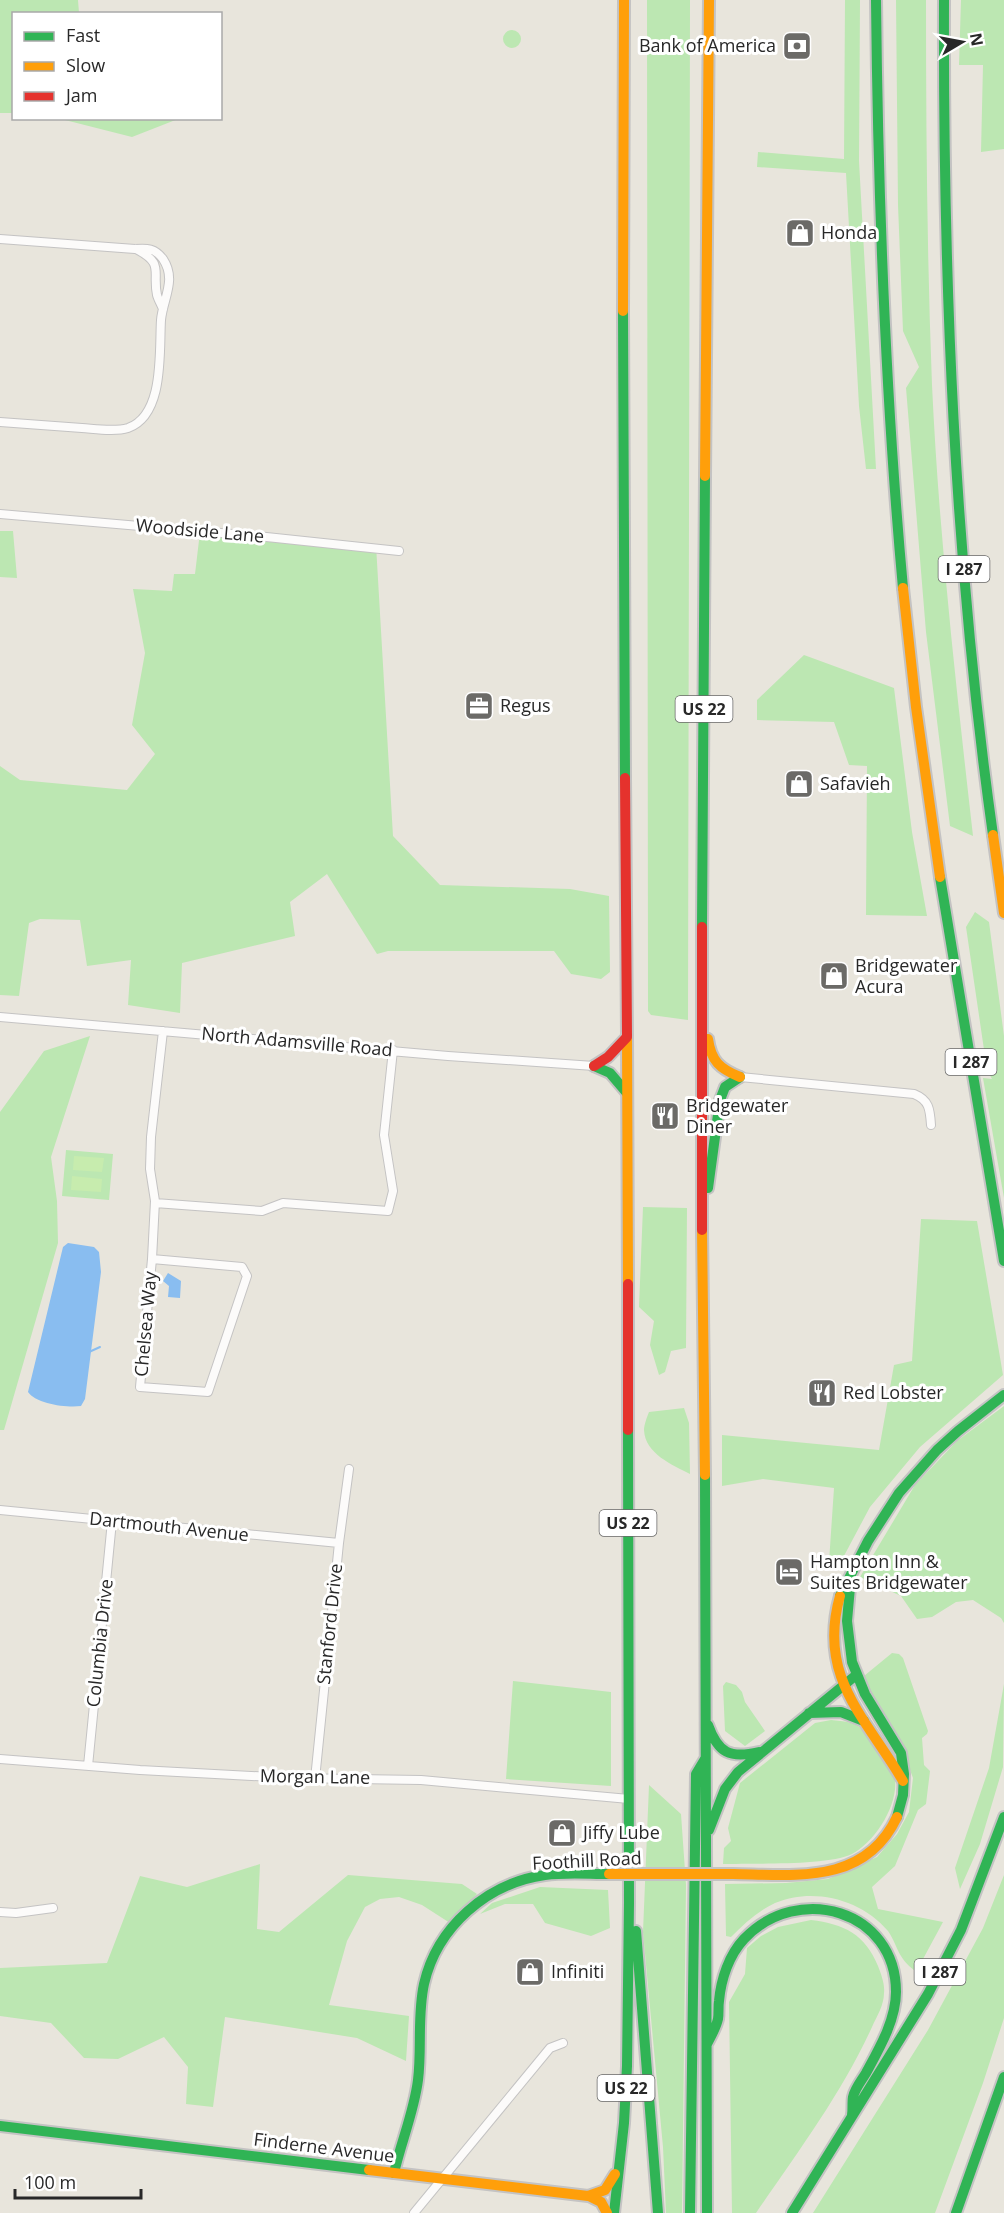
<svg xmlns="http://www.w3.org/2000/svg" width="1004" height="2213" viewBox="0 0 1004 2213" font-family="'Open Sans',sans-serif">
  <rect width="100%" height="100%" fill="#e8e5dc"/>
  <path fill="#bce7b2" d="M0,0H78L79,13L14,14L13,113H0Z
    M647,0H690L688,1020L651,1015L648,1011Z
    M845,0H860L859,161L876,469H866L859,406L846,173L757,167L758,152L844,159Z
    M896,0H926C926,128 927,257 932,385C939,536 956,686 973,836L950,826L926,632L906,388L919,367L903,331L898,205Z
    M961,0H1004V149L981,152L983,65H959Z
    M503 39a9 9 0 1 1 18 0a9 9 0 1 1-18 0Z
    M61,119H178L132,137Z
    M0,531H13L17,578L0,577Z
    M200,532L376,545L393,836L440,885L570,889L609,896L610,972L601,979L571,974L554,951H388L377,954L327,874L290,902L295,936L182,963L180,1013L128,1005L131,960L87,966L80,920L40,919L29,923L19,996L0,995V766L20,780L127,790L155,754L132,725L145,653L133,589L172,591L174,574H195Z
    M804,655L894,688L912,832L927,916L866,915L867,766L849,765L834,722L757,720V700Z
    M975,912L989,922L1004,1036V1198L983,1078L992,1079L987,1070L966,927Z
    M90,1036L51,1157L57,1201L58,1243L4,1430H0V1112L44,1051Z
    M66,1150L113,1154L109,1200L62,1196Z
    M643,1207L687,1208L686,1348L671,1351L665,1372L659,1375L650,1345L654,1321L639,1307Z
    M921,1219L977,1221L1003,1375L920,1447L870,1507L837,1569L829,1562L834,1488L763,1479L722,1486V1435L879,1450L894,1365L912,1361Z
    M1004,1406V1623L1001,1618L973,1600L956,1602L932,1617L917,1619L901,1596L860,1577L915,1485L957,1441Z
    M684,1408L689,1423L690,1474C673,1465 645,1454 644,1430C644,1425 647,1417 649,1412Z
    M892,1653L899,1654L903,1658L928,1731L927,1734L922,1738L924,1765L930,1771L926,1804L918,1810L895,1866L872,1887L878,1909L943,1922L916,1972C912,1968 906,1964 903,1959C897,1951 894,1939 888,1931C861,1899 813,1887 775,1903C758,1911 744,1924 731,1937L726,1936L725,1884L786,1883L828,1879L877,1857L897,1834L909,1812L913,1778L900,1743L866,1690L868,1688L864,1676Z
    M513,1681L611,1692V1786L506,1779Z
    M726,1682L736,1685L742,1692L745,1702L765,1731L745,1746L725,1731L723,1686Z
    M1004,1684L1003,1767L980,1844L960,1889L955,1868L989,1768Z
    M831,1720C859,1722 863,1727 879,1749C883,1755 889,1762 892,1768C905,1796 877,1841 852,1854C827,1866 753,1863 723,1864L724,1848L731,1841L728,1828L740,1783L815,1723Z
    M649,1785L681,1814L686,1885L682,2213H666L663,2147L643,1932Z
    M260,1864L257,1929L279,1932L348,1875L462,1884L477,1894L450,1923L422,1905L399,1897L380,1899L365,1907L347,1941L329,2005L409,2016L406,2061L357,2038L225,2017L213,2107L186,2104L188,2067L164,2037L118,2059L84,2058L51,2023L0,2016V1968L107,1963L140,1876L187,1887Z
    M1004,1875V2018L983,2083L935,2213H813L928,2030L983,1928Z
    M540,1887L608,1890L610,1928L591,1936L545,1923L533,1904H505L480,1914L492,1903Z
    M811,1920C844,1924 865,1934 878,1966C881,1974 885,1984 884,1993C884,2005 877,2016 872,2027C842,2093 797,2153 756,2213H732L729,2002L745,1974L747,1948L761,1936L778,1927Z"/>
  <path fill="#c7ecae" d="M74,1156L104,1158L102,1172L73,1170Z
    M72,1176L102,1179L101,1192L71,1190Z"/>
  <path fill="#89bdf0" d="M68,1243L94,1247L99,1252L101,1272L85,1399L81,1406C67,1408 36,1404 28,1392L63,1247Z
    M168,1273L181,1281L180,1298L168,1297L169,1286L163,1281Z"/>
  <g fill="none" stroke-linecap="round" stroke-linejoin="round">
    <path stroke="#89bdf0" stroke-width="2" d="M89,1352L100,1347"/>
    <g stroke="#c4c3c3" stroke-width="10">
      <path id="street" d="M0,239L135,249C147,248 155,248 163,259C177,280 163,298 161,320C159,350 165,415 128,428C115,432 96,429 82,428C55,426 27,424 0,422
        M136,249C165,264 152,271 157,295C158,299 161,304 163,309
        M0,514L257,536L399,551
        M0,1017L448,1056L594,1066
        M740,1077L914,1094C929,1100 930,1109 931,1125
        M155,1203L262,1211L283,1203L388,1211L393,1191L384,1135L393,1050
        M152,1259L242,1267L247,1276L208,1392L140,1387Z
        M152,1259L155,1201L150,1169L151,1137L163,1031
        M0,1510L339,1543
        M0,1759L140,1770L290,1778L421,1780L629,1799
        M88,1766L112,1521
        M315,1779L339,1543L349,1469
        M0,1912L16,1913L53,1908
        M414,2213L550,2048L563,2043"/>
    </g>
    <g stroke="#c4c3c3" stroke-width="14">
      <path id="fast" d="M876,0C878,197 885,393 903,588
        M944,0C943,279 954,559 993,835
        M623,311L625,778
        M940,877L1004,1261
        M702,927L705,476
        M594,1066L610,1073L627,1093
        M708,1188L720,1100L725,1087L740,1077
        M705,1475L707,2213
        M851,1576L847,1621L852,1662L865,1694L901,1753L904,1774L903,1795L897,1817
        M840,1596L868,1541L899,1493L937,1450L958,1431L1004,1395
        M809,1713L841,1712L864,1721
        M708,1725C718,1753 730,1759 759,1752
        M709,1830L725,1789L738,1772L855,1676
        M636,1931L658,2213
        M707,2044C711,2036 716,2028 718,2019C719,2013 718,2007 719,2001C721,1979 729,1955 744,1939C798,1882 896,1910 896,1992C896,2020 879,2049 866,2073C862,2080 855,2088 853,2097C852,2102 853,2109 852,2115
        M0,2126L369,2170
        M394,2173C401,2142 414,2112 418,2080C422,2049 417,2016 424,1984C437,1927 487,1883 545,1875C566,1872 588,1874 609,1874
        M614,2213L624,2123L627,2066L629,1903L628,1430
        M690,2213L696,1774L705,1759
        M792,2213L928,1994L961,1930L1004,1817
        M956,2213L1004,2077"/>
    </g>
    <g stroke="#c4c3c3" stroke-width="14">
      <path id="slow" d="M623,311L624,0
        M705,476L709,0
        M903,588L916,707L940,877
        M993,835L1004,913
        M627,1036L628,1284
        M708,1039C711,1061 720,1069 740,1077
        M702,1230L705,1475
        M840,1596C817,1677 866,1718 903,1781
        M733,1874C796,1875 865,1885 897,1817
        M369,2170L588,2196L605,2190L615,2174
        M589,2196L601,2202L607,2213"/>
    </g>
    <g stroke="#c4c3c3" stroke-width="14">
      <path id="jam" d="M625,778L627,1036
        M702,927V1230
        M594,1066L608,1057L627,1037
        M628,1284V1430"/>
    </g>
    <use href="#street" stroke="#fcfbfa" stroke-width="8"/>
    <use href="#fast" stroke="#30b455" stroke-width="10"/>
    <use href="#slow" stroke="#ff9f0a" stroke-width="10"/>
    <use href="#jam" stroke="#e5322d" stroke-width="10"/>
    <g stroke="#c4c3c3" stroke-width="14" stroke-linecap="butt">
      <path id="slow-bridge" d="M609,1874H733"/>
    </g>
    <use href="#slow-bridge" stroke="#ff9f0a" stroke-width="10"/>
  </g>
  <defs>
    <g id="bank-square" transform="scale(1.5)"><rect x="-9" y="-9" width="18" height="18" rx="4" fill="#6b6a67" stroke="#fff"/><path d="M-6-4H6V4H-6ZM0-2.3a2.3 2.3 0 1 0 0 4.6a2.3 2.3 0 1 0 0-4.6Z" fill="#fff"/></g>
    <g id="shop-square" transform="scale(1.5)"><rect x="-9" y="-9" width="18" height="18" rx="4" fill="#6b6a67" stroke="#fff"/><path d="M-5-2.5h2.3a2.7 3.5 0 0 1 5.4 0H5L5.5 6h-11ZM-1.5-2.5h3a1.5 2.3 0 0 0-3 0Z" fill="#fff"/></g>
    <g id="office-square" transform="scale(1.5)"><rect x="-9" y="-9" width="18" height="18" rx="4" fill="#6b6a67" stroke="#fff"/><path d="M-6-3h4V-5.5h4V-3h4V5H-6ZM-1-4.5V-3h2v-1.5ZM-6 0V1H6V0Z" fill="#fff"/></g>
    <g id="restaurant-square" transform="scale(1.5)"><rect x="-9" y="-9" width="18" height="18" rx="4" fill="#6b6a67" stroke="#fff"/><path d="M-5-6h1v4h1v-4h1v4h1v-4h1v5L-1.5 .5V6h-2V.5L-5-1ZM5-6V6H3V1.5H1.5Q1.5-4 5-6Z" fill="#fff"/></g>
    <g id="hotel-square" transform="scale(1.5)"><rect x="-9" y="-9" width="18" height="18" rx="4" fill="#6b6a67" stroke="#fff"/><path d="M-6-4.5h1.5V1H6V5H4.5V3h-9V5H-6ZM-4 0a1.8 1.8 0 1 1 3.6 0ZM.5 0V-2.5h3Q6-2.5 6 0Z" fill="#fff"/></g>
  </defs>
  <g fill-rule="evenodd">
    <use href="#bank-square" x="797" y="46"/>
    <use href="#shop-square" x="800" y="233"/>
    <use href="#office-square" x="479" y="706"/>
    <use href="#shop-square" x="799" y="784"/>
    <use href="#shop-square" x="834" y="976"/>
    <use href="#restaurant-square" x="665" y="1116"/>
    <use href="#restaurant-square" x="822" y="1393"/>
    <use href="#hotel-square" x="789" y="1572"/>
    <use href="#shop-square" x="562" y="1833"/>
    <use href="#shop-square" x="530" y="1972"/>
  </g>
  <g text-anchor="middle" stroke-width="6" stroke-linejoin="round" paint-order="stroke">
    <g fill="#fff" stroke="#686868" stroke-width="1.5">
      <rect x="938.5" y="556" width="51" height="26" rx="4.5"/>
      <rect x="675.5" y="696" width="57" height="26" rx="4.5"/>
      <rect x="945.5" y="1049" width="51" height="26" rx="4.5"/>
      <rect x="599.5" y="1510" width="57" height="26" rx="4.5"/>
      <rect x="914.5" y="1959" width="51" height="26" rx="4.5"/>
      <rect x="597.5" y="2075" width="57" height="26" rx="4.5"/>
    </g>
    <g font-size="16" font-weight="bold" fill="#282828">
      <text x="964" y="575">I 287</text>
      <text x="704" y="715">US 22</text>
      <text x="971" y="1068">I 287</text>
      <text x="628" y="1529">US 22</text>
      <text x="940" y="1978">I 287</text>
      <text x="626" y="2094">US 22</text>
    </g>
    <g font-size="18" fill="#282828" stroke="#fff" text-anchor="start">
      <text x="776" y="52" text-anchor="end">Bank of America</text>
      <text x="821" y="239">Honda</text>
      <text x="500" y="712">Regus</text>
      <text x="820" y="790">Safavieh</text>
      <text x="855" y="972">Bridgewater<tspan x="855" dy="21">Acura</tspan></text>
      <text x="686" y="1112">Bridgewater<tspan x="686" dy="21">Diner</tspan></text>
      <text x="843" y="1399">Red Lobster</text>
      <text x="810" y="1568">Hampton Inn &amp;<tspan x="810" dy="21">Suites Bridgewater</tspan></text>
      <text x="583" y="1839">Jiffy Lube</text>
      <text x="551" y="1978">Infiniti</text>
    </g>
    <g font-size="18" fill="#282828" stroke="#fff">
      <text transform="translate(200 531) rotate(5)" y="6">Woodside Lane</text>
      <text transform="translate(297 1042) rotate(5)" y="6">North Adamsville Road</text>
      <text transform="translate(146 1324) rotate(-85)" y="6">Chelsea Way</text>
      <text transform="translate(169 1527) rotate(6)" y="6">Dartmouth Avenue</text>
      <text transform="translate(330 1624) rotate(-84)" y="6">Stanford Drive</text>
      <text transform="translate(100 1643) rotate(-84)" y="6">Columbia Drive</text>
      <text transform="translate(315 1777) rotate(1)" y="6">Morgan Lane</text>
      <text transform="translate(587 1861) rotate(-3)" y="6">Foothill Road</text>
      <text transform="translate(324 2148) rotate(7)" y="6">Finderne Avenue</text>
    </g>
  </g>
  <rect x="12" y="12" width="210" height="108" fill="#ffffff" stroke="#a9a9a9" stroke-width="1.5"/>
  <rect x="24" y="32" width="30" height="9" fill="#30b455" stroke="#a9a9a9" stroke-width="1.5"/>
  <text x="66" y="42" font-size="18" fill="#282828">Fast</text>
  <rect x="24" y="62" width="30" height="9" fill="#ff9f0a" stroke="#a9a9a9" stroke-width="1.5"/>
  <text x="66" y="72" font-size="18" fill="#282828">Slow</text>
  <rect x="24" y="92" width="30" height="9" fill="#e5322d" stroke="#a9a9a9" stroke-width="1.5"/>
  <text x="66" y="102" font-size="18" fill="#282828">Jam</text>
  <g transform="translate(962 42) rotate(80)" stroke="#ffffff" stroke-width="4.5" paint-order="stroke">
  <path d="M0-4.5L10 22L0 15L-10 22Z" fill="#282828"/>
  <text y="-9" font-size="16" font-weight="bold" text-anchor="middle" fill="#282828">N</text>
  </g>
  <path d="M15 2189v9h126v-9" fill="none" stroke="#282828" stroke-width="3"/>
  <text x="24" y="2189" font-size="18" fill="#282828" stroke="#ffffff" stroke-width="4.5" paint-order="stroke">100 m</text>
</svg>
